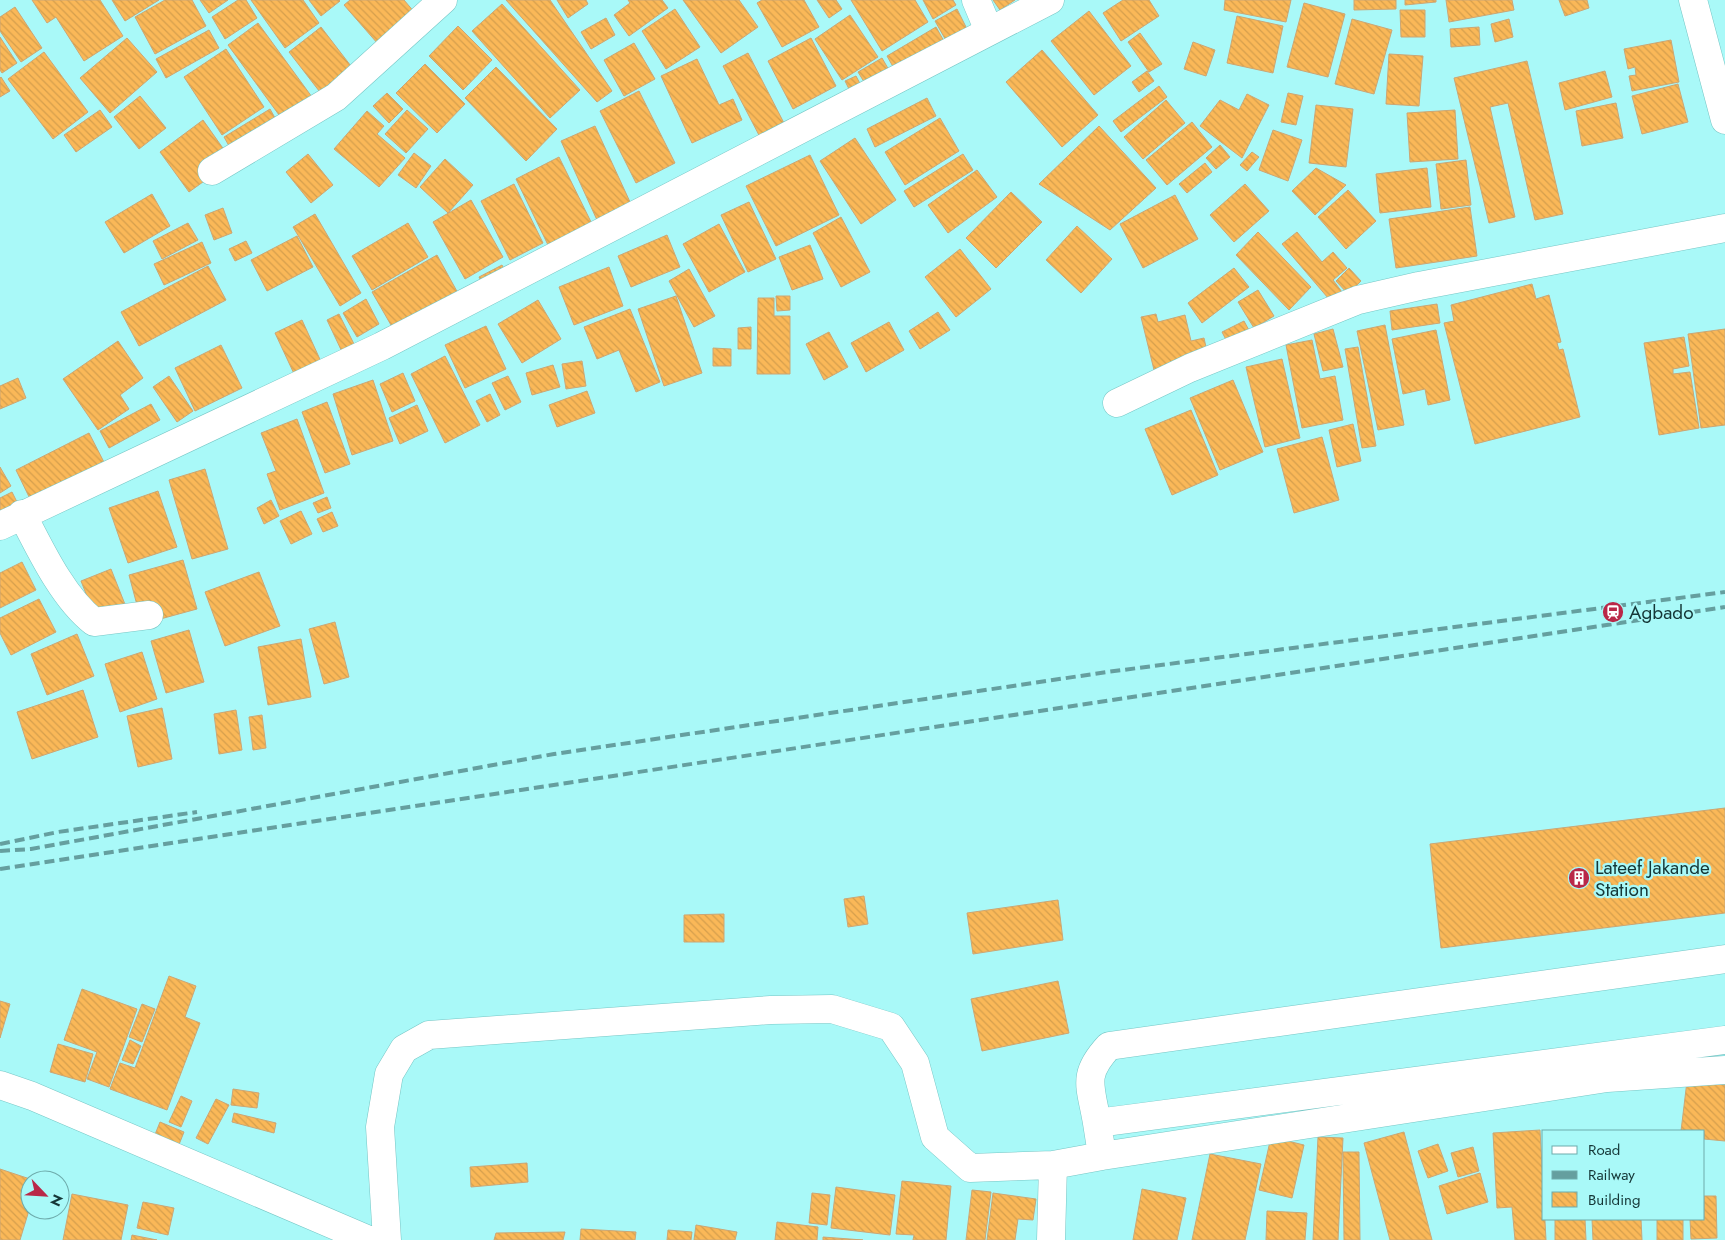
<svg xmlns="http://www.w3.org/2000/svg" width="1725" height="1240" viewBox="0 0 1725 1240" font-family="Jost,sans-serif">
  <defs>
    <pattern id="building-back-hatch" width="6" height="6" patternUnits="userSpaceOnUse" patternTransform="scale(1.25)"><rect width="6" height="6" fill="#fab858"/><path d="M-1 5l2 2M0 0l6 6M5-1l2 2" fill="none" stroke="#d59f4d"/></pattern>
  </defs>
  <rect width="100%" height="100%" fill="#a9f9f8"/>
  <path fill="url(#building-back-hatch)" stroke="#cba675" d="M32,0H100L123,36L84,61L56,17L47,23Z
    M112,0H159L125,21Z
    M165,0H192L206,26L155,54L135,17Z
    M200,0H228L209,13Z
    M238,0H246L257,18L225,39L212,17Z
    M251,0H303L319,23L285,48Z
    M309,0H339L340,1L321,16Z
    M350,0H404L421,20L385,52L344,5Z
    M506,0H550L612,91L597,102Z
    M557,0H586L588,4L568,18Z
    M628,0H662L668,8L629,36L614,15L630,3Z
    M683,0H739L758,27L721,53Z
    M762,0H804L819,27L782,47L757,3Z
    M817,0H836L842,9L829,18Z
    M851,0H915L928,22L882,51Z
    M923,0H953L956,5L933,19Z
    M993,0H1015L1000,10Z
    M1123,0H1149L1159,16L1121,41L1103,13Z
    M1225,0H1291L1286,22L1224,10Z
    M1354,0H1396V9L1354,10Z
    M1405,0H1436V2L1405,5Z
    M1446,0H1512L1514,10L1449,22Z
    M1559,0H1587L1589,8L1565,16Z
    M1304,3L1345,14L1328,77L1287,67Z
    M502,4L580,90L550,118L472,31Z
    M15,7L42,48L21,62L0,31V17Z
    M675,9L700,47L666,69L642,31Z
    M957,9L969,33L948,44L935,21Z
    M1400,10H1425V37H1401Z
    M1089,11L1131,66L1094,95L1051,41Z
    M850,15L878,57L842,80L815,39Z
    M1237,16L1283,26L1273,73L1227,63Z
    M606,18L615,35L591,49L581,32Z
    M1352,19L1392,30L1374,94L1335,84Z
    M1509,19L1513,37L1495,42L1491,24Z
    M258,23L320,108L290,130L228,45Z
    M458,26L492,60L463,90L429,56Z
    M321,27L354,70L323,96L289,52Z
    M936,27L945,43L896,72L887,56Z
    M1479,27L1480,45L1451,47L1450,29Z
    M209,30L219,48L166,78L156,59Z
    M1140,33L1162,64L1149,72L1128,42Z
    M0,37L17,63L2,73L0,70Z
    M127,38L157,72L110,113L80,78Z
    M811,38L836,86L793,109L768,61Z
    M1671,40L1679,82L1632,91L1629,76L1636,75L1635,67L1628,69L1624,49Z
    M1193,42L1215,50L1206,76L1184,69Z
    M634,43L655,79L624,96L604,60Z
    M226,49L264,107L222,135L184,77Z
    M1042,50L1098,115L1062,147L1006,82Z
    M44,52L88,112L53,139L8,79Z
    M748,53L786,127L761,139L723,66Z
    M1389,54L1423,56L1419,106L1386,104Z
    M882,58L893,77L869,90L858,72Z
    M697,59L719,105L733,99L742,120L692,143L661,76Z
    M1527,61L1563,214L1535,220L1508,103L1490,107L1515,217L1489,223L1454,78Z
    M425,64L465,104L437,133L396,93Z
    M496,67L557,129L526,161L465,98Z
    M1147,71L1154,81L1139,92L1132,82Z
    M1605,71L1612,97L1565,110L1559,83Z
    M856,76L864,91L853,97L845,81Z
    M1,77L10,91L0,97V78Z
    M1678,84L1688,122L1642,134L1632,96Z
    M1159,86L1167,97L1121,132L1113,121Z
    M639,91L675,163L636,183L600,111Z
    M387,93L403,109L389,123L373,106Z
    M1288,93L1303,96L1296,125L1281,122Z
    M1247,94L1269,105L1242,158L1200,126L1220,100L1239,110Z
    M140,96L166,128L139,149L114,117Z
    M927,98L936,116L875,147L867,129Z
    M1166,100L1185,123L1143,159L1124,137Z
    M1616,103L1623,138L1582,146L1576,111Z
    M1316,105L1353,109L1346,167L1309,163Z
    M270,109L283,132L237,160L224,137Z
    M100,110L112,127L76,152L64,135Z
    M407,110L428,129L406,153L385,134Z
    M1455,110L1458,159L1410,162L1407,113Z
    M367,111L384,126L377,134L405,158L379,187L334,149Z
    M940,118L959,151L905,185L885,152Z
    M203,120L232,161L189,192L160,152Z
    M1192,122L1212,147L1167,185L1146,160Z
    M595,126L636,215L602,231L561,141Z
    M1099,126L1156,188L1110,230L1039,184Z
    M1273,130L1302,140L1288,181L1259,170Z
    M855,138L896,200L861,224L820,161Z
    M1220,145L1230,157L1216,169L1206,158Z
    M1252,152L1259,157L1247,171L1240,165Z
    M414,153L431,166L416,188L398,175Z
    M308,154L333,185L311,203L286,172Z
    M963,154L973,170L914,207L904,191Z
    M810,155L839,215L776,246L746,186Z
    M559,157L593,226L549,247L516,179Z
    M445,159L473,185L448,213L420,187Z
    M1466,160L1471,205L1441,209L1436,164Z
    M1205,163L1212,172L1187,193L1179,184Z
    M1316,168L1346,185L1315,215L1292,191Z
    M1427,168L1431,207L1380,213L1376,174Z
    M977,170L997,197L948,233L928,205Z
    M514,184L543,243L510,260L481,201Z
    M1245,184L1269,211L1234,242L1210,215Z
    M1348,190L1376,221L1346,249L1318,217Z
    M1011,192L1042,222L996,268L966,238Z
    M152,194L170,226L124,253L105,222Z
    M1175,195L1198,239L1143,268L1120,224Z
    M471,200L503,257L465,279L433,222Z
    M749,202L776,259L748,272L721,215Z
    M1470,207L1477,256L1396,268L1389,219Z
    M223,208L232,233L214,240L205,215Z
    M315,214L361,293L340,306L293,227Z
    M841,217L870,272L841,287L813,233Z
    M188,223L198,240L162,259L153,241Z
    M408,223L428,257L372,290L352,256Z
    M719,224L745,272L709,292L683,244Z
    M1077,226L1112,259L1081,293L1046,260Z
    M1258,232L1311,287L1289,310L1236,255Z
    M1297,232L1322,262L1333,252L1347,268L1333,280L1345,296L1334,305L1282,244Z
    M667,235L680,267L631,287L618,256Z
    M297,236L313,267L267,291L251,260Z
    M246,241L252,253L235,261L229,249Z
    M202,242L211,263L164,285L154,264Z
    M810,245L823,279L792,290L779,257Z
    M960,249L991,289L956,317L925,277Z
    M437,255L459,295L395,332L372,292Z
    M502,265L508,277L485,289L479,277Z
    M208,266L226,300L139,346L121,312Z
    M609,267L623,306L574,325L559,287Z
    M1234,268L1249,287L1202,323L1188,303Z
    M1349,268L1361,281L1348,294L1336,281Z
    M689,269L715,316L694,327L669,281Z
    M1532,284L1536,299L1549,295L1561,342L1557,343L1559,350L1563,349L1580,417L1475,444L1444,323L1454,321L1451,305Z
    M1258,290L1274,316L1254,328L1238,302Z
    M676,296L702,373L664,386L638,309Z
    M776,296H790V310L777,311Z
    M758,298H774V316H790V374H757Z
    M366,299L379,324L357,337L343,313Z
    M538,300L561,339L522,363L498,324Z
    M1437,304L1440,323L1392,330L1390,311Z
    M630,309L660,382L636,392L619,350L597,359L584,327Z
    M938,312L950,330L920,349L909,331Z
    M339,314L357,350L344,356L327,320Z
    M1156,314L1158,322L1185,315L1191,341L1204,338L1210,365L1156,378L1141,317Z
    M302,320L323,366L296,378L275,333Z
    M1244,321L1257,345L1235,357L1222,332Z
    M889,322L904,350L866,372L851,343Z
    M1385,325L1404,425L1378,430L1357,331Z
    M486,326L506,369L465,388L445,345Z
    M751,327V349H738V328Z
    M1333,329L1343,367L1323,371L1314,334Z
    M1725,329V425L1701,428L1688,334Z
    M1436,330L1450,400L1428,405L1425,389L1403,394L1392,339Z
    M829,332L848,367L824,380L806,344Z
    M1684,337L1689,366L1673,369V374L1690,372L1699,428L1659,435L1644,343Z
    M1312,340L1320,379L1335,376L1343,420L1302,428L1286,345Z
    M118,341L143,378L120,395L129,409L98,430L63,379Z
    M221,345L242,388L195,411L175,368Z
    M1358,347L1376,446L1362,448L1345,349Z
    M713,348L731,349V366H713Z
    M445,356L480,425L445,443L411,374Z
    M1282,359L1300,438L1265,447L1246,367Z
    M582,361L586,386L566,389L562,364Z
    M553,365L560,387L532,395L526,373Z
    M403,373L415,401L392,412L380,384Z
    M169,376L193,411L177,422L153,387Z
    M508,376L521,402L505,410L492,383Z
    M18,378L26,398L0,409V386Z
    M373,380L393,441L352,455L333,394Z
    M1233,380L1263,452L1220,470L1190,398Z
    M587,391L595,413L557,427L549,405Z
    M490,394L500,415L487,422L476,401Z
    M327,402L350,464L325,473L302,412Z
    M151,404L160,420L109,448L100,431Z
    M417,405L428,431L400,444L389,418Z
    M1191,410L1218,475L1172,495L1145,429Z
    M297,419L324,493L280,510L267,474L276,471L261,433Z
    M1353,424L1361,461L1337,467L1329,430Z
    M89,433L107,468L33,505L16,470Z
    M1322,437L1339,500L1294,513L1277,449Z
    M0,467L11,486L0,493Z
    M205,469L228,549L192,559L169,480Z
    M158,491L177,547L128,563L109,508Z
    M12,492L21,510L0,520V498Z
    M327,497L331,508L318,513L313,503Z
    M271,500L279,516L264,524L257,508Z
    M301,511L312,534L291,544L280,521Z
    M332,512L338,526L323,532L317,519Z
    M183,560L197,609L142,624L129,575Z
    M22,562L36,590L0,608V573Z
    M111,569L132,622L102,634L81,581Z
    M259,572L280,626L225,646L205,592Z
    M39,599L56,632L11,655L0,633V618Z
    M335,622L349,677L324,684L309,629Z
    M189,630L204,682L166,693L151,641Z
    M77,634L94,676L47,695L31,654Z
    M301,639L311,697L268,705L258,647Z
    M142,652L157,699L120,712L105,664Z
    M83,690L98,737L32,759L17,712Z
    M162,708L172,759L138,767L127,716Z
    M236,710L242,750L219,754L214,714Z
    M262,715L266,748L253,750L249,717Z
    M1725,808V913L1441,948L1430,844Z
    M864,896L868,924L848,927L844,899Z
    M1058,900L1063,940L973,954L967,913Z
    M724,914V942H684V915Z
    M169,976L196,986L185,1017L200,1023L167,1110L110,1089L120,1063L135,1068Z
    M1058,981L1069,1033L982,1051L971,999Z
    M82,989L137,1009L109,1087L87,1079L97,1052L64,1040Z
    M0,1001L10,1004L0,1038Z
    M142,1004L155,1009L142,1042L129,1037Z
    M130,1040L141,1046L133,1064L122,1060Z
    M58,1044L93,1054L85,1082L50,1072Z
    M1687,1081L1725,1085V1141L1704,1139V1131H1681Z
    M233,1089L259,1093L257,1108L231,1105Z
    M181,1096L192,1101L181,1127L169,1122Z
    M216,1099L229,1105L208,1144L196,1138Z
    M234,1113L276,1123L274,1133L232,1122Z
    M160,1122L184,1132L176,1152L152,1142Z
    M1540,1130L1546,1240H1515L1512,1207L1497,1208L1493,1133Z
    M1404,1132L1432,1240H1390L1364,1143Z
    M1271,1137L1304,1145L1292,1198L1259,1190Z
    M1318,1137L1343,1138L1338,1240H1313Z
    M1438,1144L1448,1171L1428,1178L1418,1151Z
    M1473,1147L1479,1171L1458,1177L1451,1153Z
    M1343,1152H1359L1360,1240H1344Z
    M1210,1154L1261,1164L1245,1240H1192Z
    M527,1163L528,1182L471,1187L470,1167Z
    M0,1169L33,1180H30V1207L20,1240H0Z
    M1480,1173L1488,1202L1447,1214L1439,1186Z
    M902,1181L951,1186L946,1240H913L914,1235L896,1234Z
    M836,1187L895,1195L890,1235L831,1228Z
    M1142,1189L1186,1198L1177,1240H1133Z
    M972,1190L991,1192L985,1240H966Z
    M812,1193L830,1195L827,1225L809,1223Z
    M993,1193L1036,1199L1033,1220L1018,1219L1015,1240H987Z
    M72,1194L128,1205L121,1240H63Z
    M1704,1196H1716L1717,1238L1691,1239L1690,1219H1704Z
    M143,1202L174,1208L168,1235L137,1228Z
    M1267,1211L1307,1213L1305,1240H1266Z
    M1555,1219H1585L1586,1240H1555Z
    M1592,1219H1641L1642,1240H1593Z
    M1657,1219H1683V1240H1657Z
    M777,1222L818,1227L817,1240H775Z
    M696,1225L737,1232L735,1240H694Z
    M581,1229L636,1232L635,1240H580Z
    M668,1230L692,1232L691,1240H667Z
    M565,1232L563,1240H494L496,1233Z
    M132,1235L157,1240H131Z
    M823,1237L863,1240H823Z"/>
  <g fill="none" stroke-linecap="round" stroke-linejoin="round">
    <g stroke="#76c6c5" stroke-width="29">
      <path id="minor" d="M976,0L989,31
        M1693,0L1725,120
        M212,171L336,97L443,0
        M1117,403L1190,368L1358,300L1419,286L1725,228
        M22,514C40,549 63,598 94,622L149,615
        M0,526L382,346L1050,0
        M0,1085L32,1096L369,1240
        M1097,1123C1091,1086 1081,1076 1109,1046L1725,959
        M1100,1142L1097,1123L1725,1040
        M387,1240L380,1127L389,1074L404,1049L429,1035L771,1010L832,1009L891,1027L915,1063L935,1137L970,1168L1053,1165L1102,1156L1607,1078L1725,1070
        M1051,1240L1053,1165"/>
    </g>
    <use href="#minor" stroke="#fff" stroke-width="28"/>
    <path stroke="#659f9f" stroke-width="4" stroke-dasharray="10 5" stroke-linecap="butt" d="M0,844L58,832L197,812
      M0,851L31,849L554,754L1107,672L1725,592
      M0,869L1725,607"/>
  </g>
  <defs>
    <g id="station-disc" transform="scale(1.125)"><circle r="9.5" fill="#b92848" stroke="#a9f9f8"/><path d="M-3-6H3Q5-6 5-4V2Q5 4 3 4L4.5 6H3L1.5 4h-3L-3 6H-4.5L-3 4Q-5 4-5 2V-4Q-5-6-3-6ZM-3.5-4v3h7v-3ZM-3.5 1v1.5H-2V1ZM2 1v1.5H3.5V1Z" fill="#fff"/></g>
    <g id="building-disc" transform="scale(1.125)"><circle r="9.5" fill="#b92848" stroke="#a9f9f8"/><path d="M-4-6H4V6H1V3H-1V6H-4ZM-2.5-4.3h1.7v1.8h-1.7ZM.8-4.3h1.7v1.8H.8ZM-2.5-1h1.7V.8h-1.7ZM.8-1h1.7V.8H.8Z" fill="#fff"/></g>
  </defs>
  <g fill-rule="evenodd">
    <use href="#station-disc" x="1613" y="612"/>
    <use href="#building-disc" x="1579" y="878"/>
  </g>
  <g text-anchor="middle" stroke-width="4.5" stroke-linejoin="round" paint-order="stroke">
    <g font-size="19" fill="#153737" stroke="#a9f9f8" text-anchor="start">
      <text x="1629" y="619">Agbado</text>
      <text x="1595" y="874">Lateef Jakande<tspan x="1595" dy="22">Station</tspan></text>
    </g>
  </g>
  <rect x="1542" y="1130" width="162" height="90" fill="#a9f9f8" stroke="#6eabab"/>
  <rect x="1552" y="1146" width="25" height="8" fill="#ffffff" stroke="#6eabab"/>
  <text x="1588" y="1155" font-size="15" fill="#153737">Road</text>
  <rect x="1552" y="1171" width="25" height="8" fill="#659f9f" stroke="#6eabab"/>
  <text x="1588" y="1180" font-size="15" fill="#153737">Railway</text>
  <rect x="1552" y="1192" width="25" height="15" fill="url(#building-back-hatch)" stroke="#6eabab"/>
  <text x="1588" y="1205" font-size="15" fill="#153737">Building</text>
  <g transform="translate(45 1195) rotate(115)"><circle r="24" fill="#a9f9f8" stroke="#6eabab"/>
  <path d="M0-4L9 19L0 12L-9 19Z" fill="#b92848"/>
  <text y="-8" font-size="14" font-weight="bold" text-anchor="middle" fill="#153737">N</text>
  </g>
</svg>
